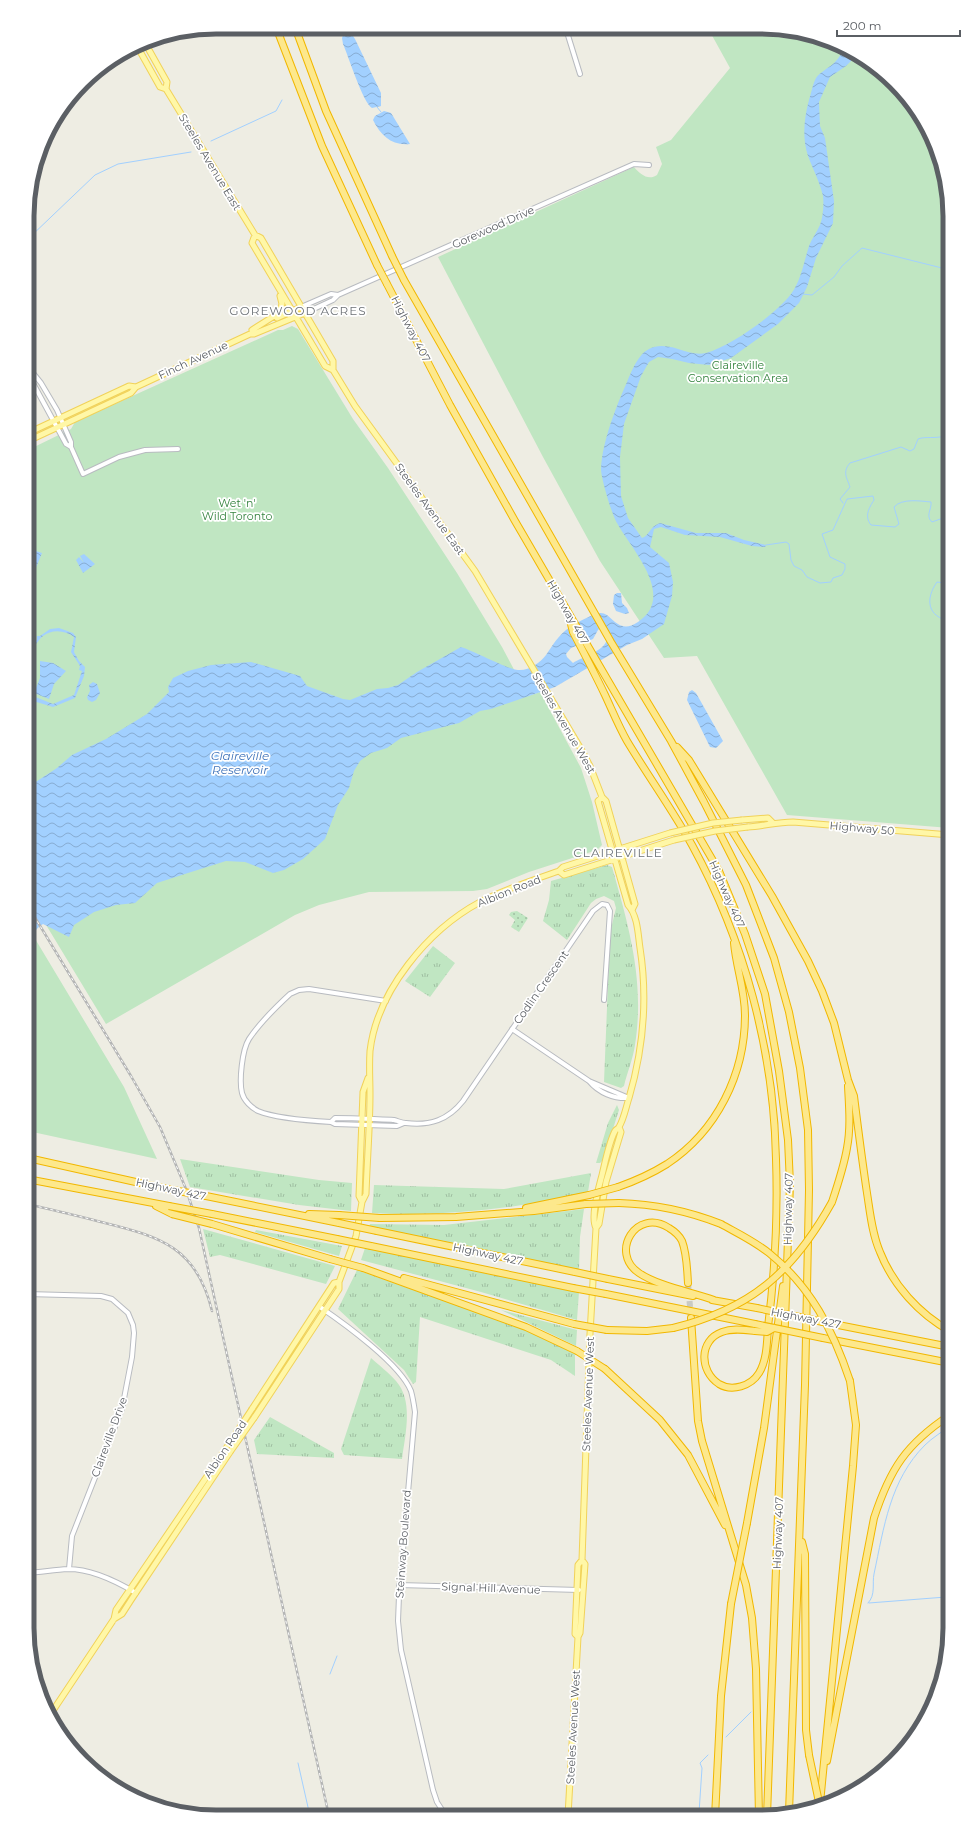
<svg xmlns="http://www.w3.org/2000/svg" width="977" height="1844" viewBox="0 0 977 1844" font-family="Montserrat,sans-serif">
  <defs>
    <pattern id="grass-tufts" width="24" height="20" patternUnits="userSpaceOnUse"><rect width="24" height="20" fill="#c0e6c2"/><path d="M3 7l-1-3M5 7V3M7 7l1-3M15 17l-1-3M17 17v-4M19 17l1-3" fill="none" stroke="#9fbea1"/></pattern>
    <pattern id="garden-dots" width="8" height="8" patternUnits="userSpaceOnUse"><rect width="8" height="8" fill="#c0e6c2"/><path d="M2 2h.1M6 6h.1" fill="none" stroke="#9fbea1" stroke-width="1.8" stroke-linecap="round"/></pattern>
    <pattern id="water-waves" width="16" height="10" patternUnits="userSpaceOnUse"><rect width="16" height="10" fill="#a2d0ff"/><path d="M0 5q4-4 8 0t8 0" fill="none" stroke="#87acd2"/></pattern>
  </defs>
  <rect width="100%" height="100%" fill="#eeede3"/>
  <path fill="url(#grass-tufts)" d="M607,865L612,867C629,927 645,981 635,1045C633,1059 627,1073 624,1086L621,1088L604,1082L610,933L616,908L614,901L604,896L596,899L591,903L567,940L543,921L549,900L551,881Z
    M433,946L455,963L430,997L405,981Z
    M617,1105L619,1110L603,1160L600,1163H596L608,1123Z
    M180,1159L319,1180L352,1183L351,1211L299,1205L190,1187Z
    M591,1173L588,1192C517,1209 445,1217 372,1213L374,1185L504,1189Z
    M584,1209L580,1237L579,1270L369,1227L370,1224L444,1225Z
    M203,1229L335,1266L326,1284L220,1255L210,1257Z
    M256,1230L342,1246L339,1256L255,1232Z
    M365,1248L579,1292L577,1320L481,1292L361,1260Z
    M357,1270L526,1330L575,1354V1376L551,1360L420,1317L416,1382L413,1384L404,1370L338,1309Z
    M501,1310L577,1330L576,1346Z
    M371,1358C379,1365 389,1373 396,1381C414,1401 405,1435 402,1459L344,1455L341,1449Z
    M270,1417L334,1453V1458L257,1454L254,1440Z"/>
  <path fill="#c0e6c2" d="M709,30L798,31L844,46L886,74L918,111L940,155L950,216V828L787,815L697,656L664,658L600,561L543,457L438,257L634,167C640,174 648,181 657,175L662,164L656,147L671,140L730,68Z
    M292,326L298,329L353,419L388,468L457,573L502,647L528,696L540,692L581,768L592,802L602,845L597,850L529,872L487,889L473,891L369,892L319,905L295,915L106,1024L28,895V450L71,429L75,422L278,330H283Z
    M28,927L124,1087L157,1159L28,1131Z"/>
  <path fill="url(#garden-dots)" d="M517,911L528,918L519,932L511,927L515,920L509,915L511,912Z"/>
  <path fill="url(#water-waves)" fill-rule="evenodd" d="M347,31L351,33L355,39L381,93V106L372,108C363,103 348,55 343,44L342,38L344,33Z
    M846,47L857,55L846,66L830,77L819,102L820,126L825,138L834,201L833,223L816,258L807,287L799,303L778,324L731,358L709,365L689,363L672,359L658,357L649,362L641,376L624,424L620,457L621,496L628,518L642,538C650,535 649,527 660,523L696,533H726L744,540L766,545L765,547L752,546L720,537L685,535L661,527L654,529L650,547L669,563L673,582L672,596L664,624L642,639L627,645L555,687L491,709L480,711L459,723L401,738L387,748L371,753L360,761L354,771L349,788L338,805L325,839L303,859L284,870L273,873L245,862L226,861L188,873L157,883L135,903L116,905L94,912L74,925L69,937L43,924C29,933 34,940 28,953V897L31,891L28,878V841L33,827V818L28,806V787L57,768L72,755L106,739L147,714L169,692L168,687L173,678L188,671L211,665L251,662L300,676L307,686L343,699L350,700L377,689L388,688L398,685L417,672L461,647C474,651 509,670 518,670C529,671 540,663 546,655C555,642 560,632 575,624C580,621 595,613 600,613C612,612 617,636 638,622C677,596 631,549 617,523C612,515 601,478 601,469C602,442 616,407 627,382C638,356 646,339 678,349C688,352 696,355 706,353C731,346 775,315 791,294C801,281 804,261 809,246C812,238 817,232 820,225C823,217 824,205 823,196C820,183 813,169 808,156C802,138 804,118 809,100C811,94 813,83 816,78C820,72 829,68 835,62C839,58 842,52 846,47ZM604,626C605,630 607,635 607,639C605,651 582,657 573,663L567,657L566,654L571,648L593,639L598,630Z
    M384,111L391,113L410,144C392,146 381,136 373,120L375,116Z
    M31,545L33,550L42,553L35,570L30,575H28V548Z
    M84,554L95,564L83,573L76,560L79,557L84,563L80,556Z
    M617,593H621L622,603L627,608L629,613L625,614L616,611L613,604L614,595Z
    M59,628L73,633L76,637L74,652L79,661L85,667L84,676L75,698L53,707L30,700L28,694L53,704L74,695L82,671L79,670L80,666L71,652L74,637C65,630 52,629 43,636C36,642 38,645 28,649V646L35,643L37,639V636H40L50,629Z
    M40,661L53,663L66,671L54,684L49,699L34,693L40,678Z
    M93,682L97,684L100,693L96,700L92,702L88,700L87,697L90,691L89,685Z
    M692,690L696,693L723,741L716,748L710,747L687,700L689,692Z"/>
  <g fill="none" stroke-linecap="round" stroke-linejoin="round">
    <path stroke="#a2d0ff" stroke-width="1" d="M312,29L313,28
      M377,107L381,112
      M211,141L276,111L282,100
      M29,238L95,175L118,164L191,152
      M802,294L812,295L834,277L842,266L862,248L950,270
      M843,503L840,499L850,487C847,478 842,472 850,463L901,447L910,451L914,449L918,439C926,436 935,439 944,436L947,424L950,422
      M950,542L947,535L950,529
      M766,545L786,542L789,544L791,560L794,566L802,570L807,577L820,583L831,582L833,578L842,575L845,569V564L830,557L822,534L833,530L847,499L873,496L874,500C869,508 864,516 871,525L895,527L899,524L894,507C902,498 920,501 931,502C932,509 925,516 932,522L943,518L950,519
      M950,621C927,617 925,599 937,582L944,583L950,580
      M868,1603C876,1595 872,1583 874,1574C884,1527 890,1480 925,1445C932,1438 942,1432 950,1426
      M869,1603L946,1597L950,1596
      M330,1674L337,1656
      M726,1737L751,1712
      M298,1763L310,1816
      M699,1813L702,1768L700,1763L708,1755"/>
    <path stroke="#c9cac3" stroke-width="6" stroke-dasharray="6 3" stroke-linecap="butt" d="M688,1283L691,1318"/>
    <g stroke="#b8bbc0" stroke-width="6">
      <path id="minor" d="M566,29L580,74
        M301,307L331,294L338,295
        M305,313L333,300L338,295L634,164L649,165
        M28,367L41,383L57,410L71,442V447L83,474L119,457L145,450L178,449
        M28,374L66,444L71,447
        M386,1001L309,989L299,990L290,994C277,1006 259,1024 249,1039C242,1050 239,1081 242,1093C244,1101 252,1108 258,1111C275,1118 313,1121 331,1122L335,1124L397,1126L404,1123
        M512,1029L589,1081L629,1098
        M589,1081C599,1093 614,1099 629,1098
        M331,1122L335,1118C355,1118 374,1119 394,1120C398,1121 402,1123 406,1123C430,1126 448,1120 463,1101L593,911L602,904L607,905L610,911L604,1000
        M27,1294L101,1296L112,1299L128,1313L133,1325L134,1333L132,1357L122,1409L72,1536L69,1569
        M320,1307C345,1324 400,1364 411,1391C413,1398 414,1405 415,1412L399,1596L398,1621L401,1650L433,1790L437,1802L446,1816
        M27,1573C41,1572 54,1570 68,1569C92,1569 116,1581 136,1593
        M399,1585L579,1590"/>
    </g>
    <g stroke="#f1d259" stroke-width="7">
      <path id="major" d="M144,41L167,82L166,89
        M137,46L160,87L166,89L255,235L261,238L333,361V370
        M255,235L252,243L325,366L333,370L355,406L475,571L581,749L590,766L602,797L606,801L635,904L632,910
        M277,318L301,307
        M252,330L279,313L282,304L280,296
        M28,433L129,386L136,387
        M28,441L131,393L136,387L250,334H254L305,313
        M742,820L768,818L773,823
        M748,827C764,826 777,822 793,822L950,835
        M559,871L564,875L674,840
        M362,1202L359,1196L363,1092L368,1078
        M596,1228L599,1224L606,1182L621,1132L619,1127
        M252,1409L334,1283L339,1282
        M254,1418L339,1289V1282L356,1236L362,1202L366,1194C367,1161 370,1127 370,1094C370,1080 369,1066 370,1051C377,991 428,930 480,902C505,889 533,880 559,871L563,867L670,833
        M114,1619L116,1610L229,1444
        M578,1637L575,1634L578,1565L582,1560
        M50,1715L114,1619L122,1614L131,1600L230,1452
        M568,1816L578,1637L580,1633L585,1564L582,1560L590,1334L596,1228C590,1217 599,1187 602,1175C605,1163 609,1142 615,1131C616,1129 618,1129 619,1127C624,1119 626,1107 629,1098C643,1050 648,999 640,948C638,935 638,916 628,905L598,801L602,797"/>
    </g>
    <g stroke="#f1b700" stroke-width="8">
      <path id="highway" d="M276,27L322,146L377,265
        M295,27L326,111L392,256
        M404,280L611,642L671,741L704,802L746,885L774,958L789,1012L800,1068L808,1130L809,1190L805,1385L789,1812
        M387,284L450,405L515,521L719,871L745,934L765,994L779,1071L788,1140L790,1184L767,1816
        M570,620L573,632C584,653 595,674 605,695C612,710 619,727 627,741C648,776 672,809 692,845C744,940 774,1050 776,1159C778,1215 775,1271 768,1327C767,1342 767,1360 759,1373C751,1386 732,1392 719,1384C699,1371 699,1340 722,1332C733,1328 744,1330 755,1331
        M677,747L689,760L772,896L808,961L822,991L834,1023L848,1080L854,1096C858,1128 862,1160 867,1193C870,1212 872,1234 880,1252C893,1285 919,1314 950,1331
        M28,1158L167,1189
        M27,1179L169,1206
        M618,1187C635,1181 651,1174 667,1164C717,1131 745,1074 745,1015C745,990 736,967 734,943
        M206,1196L339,1223
        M832,1202C838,1184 844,1166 847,1148C851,1127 849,1106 848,1086
        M619,1203C655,1204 688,1211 721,1224
        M156,1206L172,1214
        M526,1208L589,1195
        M212,1214L337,1239
        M309,1214L339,1215
        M380,1218L456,1217L534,1211L586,1204
        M212,1224L330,1259
        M377,1231L575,1272
        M371,1246L573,1288
        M363,1268L526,1327L577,1351
        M404,1278L574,1324
        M608,1279L693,1296
        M688,1283C687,1269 687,1254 682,1241C679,1235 674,1231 669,1228C636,1207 609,1253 639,1273C658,1286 692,1292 714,1300
        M606,1294L755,1324
        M712,1300L757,1308
        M691,1318L698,1421L702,1441L746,1585L752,1618L756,1669L759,1817
        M823,1322L950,1347
        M607,1330L647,1331L673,1328
        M823,1338L950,1363
        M605,1369L660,1420L688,1455L725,1525
        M747,1523L764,1428L783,1286
        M802,1542L805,1554L806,1730L809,1755
        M827,1761L874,1518C890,1469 906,1444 950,1415
        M820,1803L853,1466L856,1425L850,1381
        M715,1817L721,1696L731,1604"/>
    </g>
    <use href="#minor" stroke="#fff" stroke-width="4"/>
    <use href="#major" stroke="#fff7a7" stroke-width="5"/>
    <use href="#highway" stroke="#fde88c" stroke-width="6"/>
    <g stroke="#b4b5b5" stroke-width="2.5">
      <path id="rail" d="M28,906L131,1076L160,1127L186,1189L199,1228L208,1269L329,1816
        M27,1204C53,1210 79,1216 105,1223C161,1237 197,1248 212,1311"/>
    </g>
    <use href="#rail" stroke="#fff" stroke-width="1" stroke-dasharray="3" stroke-linecap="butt"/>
    <g stroke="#f1d259" stroke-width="7" stroke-linecap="butt">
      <path id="major-bridge" d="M670,833L713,823L742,820
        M674,840L715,831L748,827
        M229,1444L252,1409
        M230,1452L254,1418"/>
    </g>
    <g stroke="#f1b700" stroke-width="8" stroke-linecap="butt">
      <path id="highway-bridge" d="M392,256L404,280
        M377,265L387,284
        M167,1189L206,1196
        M589,1195L618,1187
        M586,1204L619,1203
        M169,1206L212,1214
        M172,1214L212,1224
        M339,1215L380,1218
        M339,1223L377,1231
        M721,1224C737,1233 754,1241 769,1253C811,1287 833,1330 850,1381
        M337,1239L371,1246
        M330,1259L363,1268
        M575,1272L608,1279
        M573,1288L606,1294
        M757,1308L823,1322
        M574,1324L607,1330
        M755,1324L823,1338
        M673,1328C751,1309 793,1272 832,1202
        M755,1331L767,1332L774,1328
        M577,1351L605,1369
        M731,1604L747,1523
        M809,1755L820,1807"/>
    </g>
    <use href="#major-bridge" stroke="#fff7a7" stroke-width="5"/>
    <use href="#highway-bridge" stroke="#fde88c" stroke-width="6"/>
  </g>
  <g text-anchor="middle" stroke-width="3.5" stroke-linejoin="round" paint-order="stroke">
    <g font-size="11" fill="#5b5f64" stroke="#fff">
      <text transform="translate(210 162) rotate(59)" y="4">Steeles Avenue East</text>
      <text transform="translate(493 227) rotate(-24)" y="4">Gorewood Drive</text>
      <text transform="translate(411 329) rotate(63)" y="4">Highway 407</text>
      <text transform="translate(193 360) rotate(-25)" y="4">Finch Avenue</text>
      <text transform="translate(430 509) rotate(54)" y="4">Steeles Avenue East</text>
      <text transform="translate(568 612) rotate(60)" y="4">Highway 407</text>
      <text transform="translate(564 723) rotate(60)" y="4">Steeles Avenue West</text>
      <text transform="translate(862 828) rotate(5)" y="4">Highway 50</text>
      <text transform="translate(509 891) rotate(-22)" y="4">Albion Road</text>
      <text transform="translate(727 894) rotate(66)" y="4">Highway 407</text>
      <text transform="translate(541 987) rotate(-55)" y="4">Codlin Crescent</text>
      <text transform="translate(171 1189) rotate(12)" y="4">Highway 427</text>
      <text transform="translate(788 1209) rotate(-89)" y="4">Highway 407</text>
      <text transform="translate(488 1254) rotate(12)" y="4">Highway 427</text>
      <text transform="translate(806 1318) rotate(11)" y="4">Highway 427</text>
      <text transform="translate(588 1394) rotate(-88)" y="4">Steeles Avenue West</text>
      <text transform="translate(109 1437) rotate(-70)" y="4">Claireville Drive</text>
      <text transform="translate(225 1449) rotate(-56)" y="4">Albion Road</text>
      <text transform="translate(778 1533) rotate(-88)" y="4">Highway 407</text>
      <text transform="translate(403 1544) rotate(-86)" y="4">Steinway Boulevard</text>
      <text transform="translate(491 1588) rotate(2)" y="4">Signal Hill Avenue</text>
      <text transform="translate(573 1727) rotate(-87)" y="4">Steeles Avenue West</text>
    </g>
    <g font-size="11" fill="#34833e" stroke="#fff">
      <text x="738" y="369">Claireville<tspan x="738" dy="13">Conservation Area</tspan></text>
      <text x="237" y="507">Wet 'n'<tspan x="237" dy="13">Wild Toronto</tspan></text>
    </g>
    <g font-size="12" letter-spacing="1" fill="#6c7176" stroke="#fff">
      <text x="298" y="315">GOREWOOD ACRES</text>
      <text x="618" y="857">CLAIREVILLE</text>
    </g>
    <g font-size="12" font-style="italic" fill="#4174ba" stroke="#fff">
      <text x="240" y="760">Claireville<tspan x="240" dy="14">Reservoir</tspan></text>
    </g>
  </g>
  <path d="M0 0H977V1844H0ZM216 34H761A182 182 0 0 1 943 216V1628A182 182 0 0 1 761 1810H216A182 182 0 0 1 34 1628V216A182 182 0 0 1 216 34Z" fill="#fff" fill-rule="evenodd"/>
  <path fill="none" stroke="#5b5f64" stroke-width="5" d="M216 34H761A182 182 0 0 1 943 216V1628A182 182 0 0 1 761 1810H216A182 182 0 0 1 34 1628V216A182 182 0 0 1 216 34Z"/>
  <path d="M837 30v6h123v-6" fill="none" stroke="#5b5f64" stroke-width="2"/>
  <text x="843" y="30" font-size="12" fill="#5b5f64" stroke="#ffffff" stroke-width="3" paint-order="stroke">200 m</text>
</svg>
